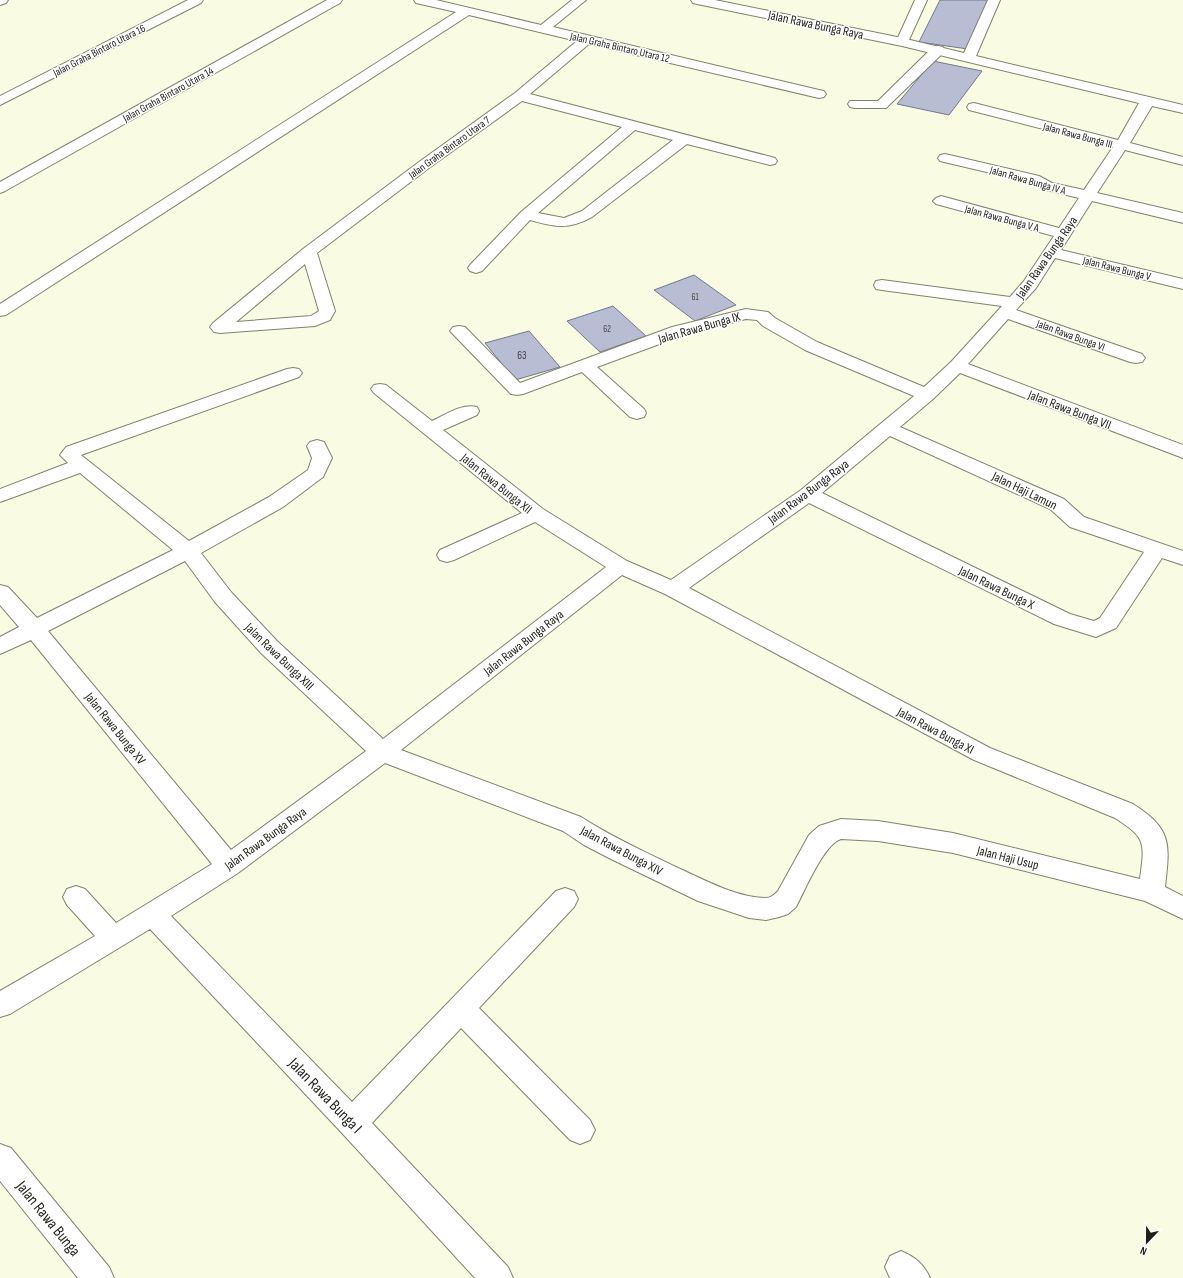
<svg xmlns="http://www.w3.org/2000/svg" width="1183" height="1278" viewBox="0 0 1183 1278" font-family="'Sofia Sans Condensed',sans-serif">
  <rect width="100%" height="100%" fill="#f9fce2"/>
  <path fill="#b8bdd4" stroke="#72778c" d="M940,0H989L968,49L919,42Z
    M933,61L982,71L949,115L897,104Z
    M694,275L736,305L695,321L654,290Z
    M613,306L646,336L600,352L567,321Z
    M529,331L560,367L515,380L485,343Z"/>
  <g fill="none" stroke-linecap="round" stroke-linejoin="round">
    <g stroke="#7f826b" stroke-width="2">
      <path id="lane" d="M915,0H927L908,42L907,45H897L896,42Z
        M938,46L943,47L944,50L943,53L886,108H855L850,107L848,104L850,101H878L933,47Z"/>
    </g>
    <g stroke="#7f826b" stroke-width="2">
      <path id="street" d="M0,0H8L6,3L0,5Z
        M188,0H203L201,3L0,105V96Z
        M327,0H342L340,3L5,191L0,193V182Z
        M414,0H436L541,25L572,0H586L553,27L819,90L824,91L826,94L824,97L819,98L589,44L530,94L775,158L777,161L775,164L770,165L687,144L592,217C568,230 555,227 530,220L482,271L476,273L470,271L468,268L470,265L521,212L622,127L522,101L429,168L317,253L335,311L330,320L315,326L220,333L214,332L210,327L213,323L303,249L419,162L515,93L577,41L469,15L6,315L0,316V304L456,12L416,3ZM635,130L673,140L582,211L564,218L538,213ZM305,264L319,311L311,316L236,322Z
        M691,0H715L902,38L964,53L988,0H1000L976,56L1183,105V113L1152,106L1130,143L1183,157V165L1125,150L1097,193L1183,213V223L1092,201L1061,250L1183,279V289L1055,258L1036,288L1016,310L1142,354L1145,358L1142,362L1136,363L1130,362L1008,319L968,364L1183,445V458L960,373L933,399L900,427L1064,499L1084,517L1183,551V565L1162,558L1116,628L1096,637L1054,624L809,503L689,588L990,748L1133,804C1172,829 1170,843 1165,887L1183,896V919L1145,901L953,853L878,841L841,839C824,844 805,890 796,907L788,914L779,917L766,920L749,918L698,901L611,859L584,845L563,831L385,763L238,873L171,916L352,1102L556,891L565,888L574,891L578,899L574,907L479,1008L590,1120L595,1130L590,1140L580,1144L570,1140L461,1028L372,1123L508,1267L513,1278H475L342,1133L150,929L10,1014L0,1017V991L95,936L67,905L63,897L67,889L76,886L85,889L116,923L212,864L31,640L0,654V637L19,627L0,605V585L8,587L37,618L173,550L80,473L0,502V489L68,463L60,455L66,447L287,369L293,368L299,369L302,373L299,377L81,455L189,541L269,497L308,470L312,458L307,446L310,442L317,440L324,442L332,458L323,477L283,507L201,553L231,592L277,641L383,739L606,567L535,522L454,560L447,562L440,560L437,555L440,550L522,513L374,393L371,389L374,385L380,384L386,385L432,421C445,415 462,403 477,407L479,411L477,415L443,430L543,509L627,561L671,580L801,490L914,396L805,350L763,326L757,320L746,319L684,335L597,367L644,409L646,413L644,417L637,419L630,417L582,372L523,394L517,395L511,394L450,331L453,327L459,326L465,327L520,383L672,327L746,309L768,312L775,318L817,342L924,387L951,362L1002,306L882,290L876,289L874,285L876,281L882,280L1010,297L1024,281L1054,236L936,204L933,201L936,198L941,196L1059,228L1079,198L1042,189L1029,182L940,161L938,158L940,155L945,154L1039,176L1052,183L1084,190L1113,147L969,110L967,107L969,104L974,103L1118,140L1139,103L902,46L697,4L693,3ZM890,436L1050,509L1070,527L1144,552L1100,618L1094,621L1070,614L822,493ZM185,561L215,602L261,653L366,751L231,850L48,631ZM622,575L665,594L974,760L1115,818C1146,838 1145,842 1140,879L953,833L878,821L841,819L819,826L809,835L778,891C774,895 771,898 765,898C735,897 705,880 678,868C645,852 612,837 581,817L401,750Z
        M0,1144L11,1148L109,1267L114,1278H78L0,1181Z
        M901,1251C915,1257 924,1264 930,1278H890L885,1267L890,1256Z"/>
    </g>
    <use href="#lane" fill="#fff" fill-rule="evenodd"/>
    <use href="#street" fill="#fff" fill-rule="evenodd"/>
  </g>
  <g text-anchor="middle" stroke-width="3" stroke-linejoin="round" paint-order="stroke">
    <g font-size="9" fill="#444646">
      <text x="695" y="300">61</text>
      <text x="607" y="332">62</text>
    </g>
    <g font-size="11" fill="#1e1f16" stroke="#fff">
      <text transform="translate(620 47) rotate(13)" y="4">Jalan Graha Bintaro Utara 12</text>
      <text transform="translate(99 50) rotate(-27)" y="4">Jalan Graha Bintaro Utara 16</text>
      <text transform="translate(168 94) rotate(-29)" y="4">Jalan Graha Bintaro Utara 14</text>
      <text transform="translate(1078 135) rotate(15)" y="4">Jalan Rawa Bunga III</text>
      <text transform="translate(449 147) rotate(-36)" y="4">Jalan Graha Bintaro Utara 7</text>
      <text transform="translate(1028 180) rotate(16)" y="4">Jalan Rawa Bunga IV A</text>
      <text transform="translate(1002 218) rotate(15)" y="4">Jalan Rawa Bunga V A</text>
      <text transform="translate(1117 268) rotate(14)" y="4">Jalan Rawa Bunga V</text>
      <text transform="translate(1071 335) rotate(20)" y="4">Jalan Rawa Bunga VI</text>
    </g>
    <g font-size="11" fill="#444646">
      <text x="522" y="359">63</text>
    </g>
    <g font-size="13" fill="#1e1f16" stroke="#fff">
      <text transform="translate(816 24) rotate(12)" y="5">Jalan Rawa Bunga Raya</text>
      <text transform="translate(1046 257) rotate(-55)" y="5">Jalan Rawa Bunga Raya</text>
      <text transform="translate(699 327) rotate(-16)" y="5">Jalan Rawa Bunga IX</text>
      <text transform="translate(1070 409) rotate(21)" y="5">Jalan Rawa Bunga VII</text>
      <text transform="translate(497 483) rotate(39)" y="5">Jalan Rawa Bunga XII</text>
      <text transform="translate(1025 490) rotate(26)" y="5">Jalan Haji Lamun</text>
      <text transform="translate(808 491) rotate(-37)" y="5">Jalan Rawa Bunga Raya</text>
      <text transform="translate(997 587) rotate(26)" y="5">Jalan Rawa Bunga X</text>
      <text transform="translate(523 642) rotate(-38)" y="5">Jalan Rawa Bunga Raya</text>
      <text transform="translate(280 656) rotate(44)" y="5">Jalan Rawa Bunga XIII</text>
      <text transform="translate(116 728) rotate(51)" y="5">Jalan Rawa Bunga XV</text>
      <text transform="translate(936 730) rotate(28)" y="5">Jalan Rawa Bunga XI</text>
      <text transform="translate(265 838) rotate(-36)" y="5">Jalan Rawa Bunga Raya</text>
      <text transform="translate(622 850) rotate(28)" y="5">Jalan Rawa Bunga XIV</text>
      <text transform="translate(1008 857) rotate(14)" y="5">Jalan Haji Usup</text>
    </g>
    <g font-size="16" fill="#1e1f16" stroke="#fff">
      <text transform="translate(326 1095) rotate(46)" y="6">Jalan Rawa Bunga I</text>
      <text transform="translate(49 1218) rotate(51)" y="6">Jalan Rawa Bunga</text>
    </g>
  </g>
  <g transform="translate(1147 1242) rotate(202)" stroke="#ffffff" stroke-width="3" paint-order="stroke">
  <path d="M0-3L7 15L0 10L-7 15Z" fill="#1e1f16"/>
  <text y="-6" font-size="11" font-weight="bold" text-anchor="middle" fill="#1e1f16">N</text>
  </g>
</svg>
